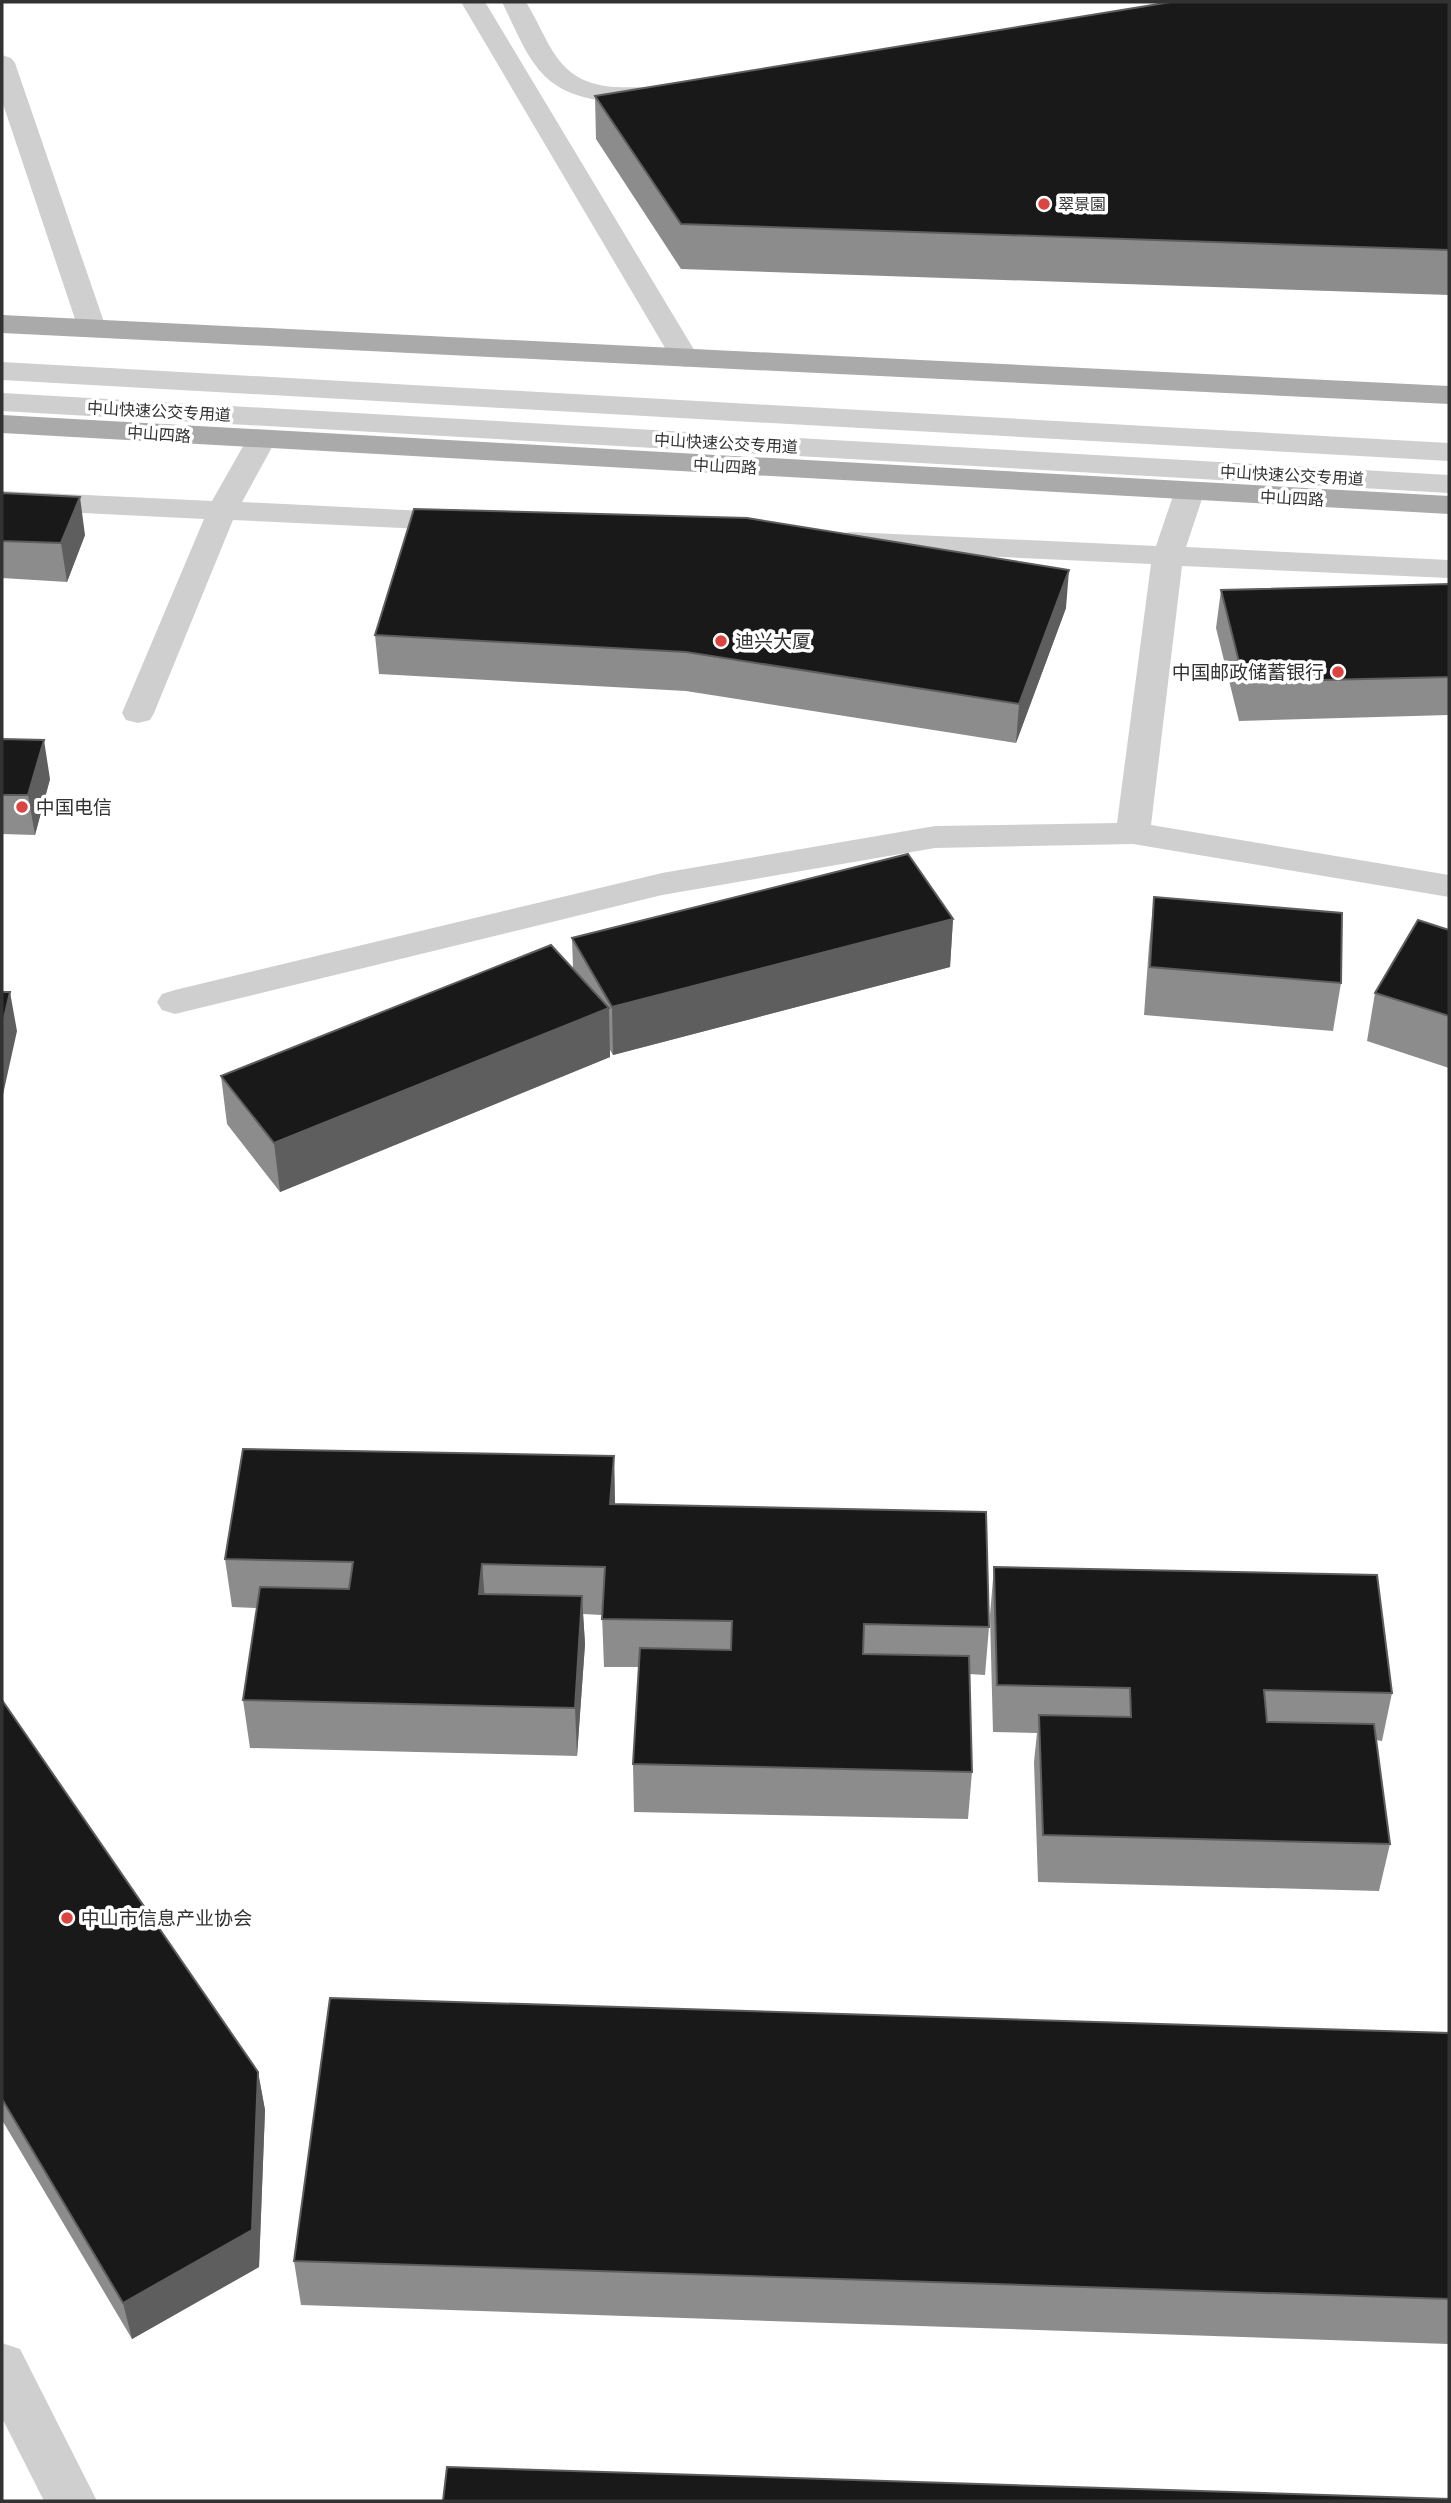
<svg xmlns="http://www.w3.org/2000/svg" width="1451" height="2503" viewBox="0 0 1451 2503" font-family="Cabin,'Noto Sans SC',sans-serif">
  <rect width="100%" height="100%" fill="#fff"/>
  <g fill="none" stroke-linecap="round" stroke-linejoin="round">
    <path fill="#cfcfcf" fill-rule="evenodd" d="M461,2H485L699,358L695,364L685,367L675,364L671,358Z
      M502,2H526C552,45 556,82 614,87C632,88 651,86 668,90L672,96L668,102C651,106 632,104 614,102C540,96 531,62 502,2Z
      M2,55L11,58L15,63L106,328L102,334L92,337L82,334L78,328L2,101Z
      M2,362L1449,443V461L2,380Z
      M2,393L1449,475V493L2,411Z
      M261,431L272,434L276,440L242,502L465,513L476,516L480,522L476,528L465,531L233,520L154,713L150,720L138,723L126,720L122,713L204,519L2,509V491L212,501L250,434Z
      M1189,484L1200,487L1204,493L1186,547L1449,560V578L1182,566L1151,825L1449,875V897L1133,844L935,848L662,895L175,1014L162,1010L157,1002L162,994L175,990L662,873L935,826L1117,823L1151,564L850,550L839,548L835,541L839,534L850,532L1156,546L1174,493L1178,487Z
      M2,2343L20,2349L97,2501H44L2,2418Z"/>
    <path fill="#aaa" fill-rule="evenodd" d="M2,315L1449,386V404L2,333Z
      M2,415L1449,496V514L2,433Z"/>
  </g>
  <path fill="#8c8c8c" d="M1449,2V295L681,269L596,139L595,96Z
    M2,493L85,535L67,582L2,578Z
    M1449,584V715L1239,721L1216,628L1221,590Z
    M1066,608L1016,743L686,691L379,674L375,635Z
    M2,739L50,779L35,835L2,834Z
    M1154,897L1341,983L1333,1031L1144,1015L1149,946Z
    M953,919L950,967L613,1055L610,1050V1057L280,1192L227,1124L221,1076L573,969L572,938Z
    M1449,930V1068L1367,1041L1375,993Z
    M614,1456L615,1504L989,1627L985,1675L969,1674L972,1772L968,1819L634,1812L633,1764L639,1667H604L602,1615L583,1614L585,1644L577,1756L250,1748L243,1700L257,1608L232,1607L225,1559Z
    M994,1567L1392,1693L1382,1741L1376,1740L1390,1844L1379,1891L1038,1882L1034,1762L1037,1733L993,1732L990,1615Z
    M2,1700L258,2072L265,2110L259,2267L132,2339L2,2120Z
    M1449,2033V2344L301,2305L294,2261Z"/>
  <path fill="#5e5e5e" d="M80,497L85,535L67,582L61,543Z
    M1069,570L1066,608L1016,743L1019,704Z
    M44,740L50,779L35,835L28,795Z
    M953,919L950,967L613,1055L612,1007Z
    M10,992L17,1031L2,1099V1027Z
    M609,1008L610,1057L280,1192L274,1143Z
    M614,1456L615,1504H610Z
    M482,1564L486,1612L479,1594Z
    M582,1596L585,1644L577,1756L575,1708Z
    M258,2072L265,2110L259,2267L132,2339L123,2303Z"/>
  <path fill="#191919" stroke="#5e5e5e" stroke-width="2" d="M1171,2H1449V250L681,224L595,96Z
    M2,493L80,497L61,543L2,541Z
    M414,509L747,518L1069,570L1019,704L686,652L375,635Z
    M1449,584V677L1244,682L1221,590Z
    M2,739L44,740L28,795H2Z
    M908,854L953,919L612,1007L572,938Z
    M1154,897L1342,913L1341,983L1150,967Z
    M1418,920L1449,930V1016L1375,993Z
    M551,945L609,1008L274,1143L221,1076Z
    M2,992H10L2,1027Z
    M243,1449L614,1456L610,1504L986,1512L989,1627L864,1624L863,1654L969,1656L972,1772L633,1764L640,1648L731,1650L732,1621L602,1619L605,1567L482,1564L479,1594L582,1596L575,1708L243,1700L260,1587L349,1589L353,1562L225,1559Z
    M994,1567L1377,1575L1392,1693L1264,1690L1267,1722L1374,1724L1390,1844L1043,1835L1039,1715L1131,1717L1130,1688L997,1685Z
    M2,1700L258,2072L252,2230L123,2303L2,2099Z
    M330,1998L1449,2033V2299L294,2261Z
    M447,2467L1449,2499V2501H443Z"/>
  <g fill="#db4541" stroke="#fff" stroke-width="2.5">
    <circle cx="1044" cy="204" r="7"/>
    <circle cx="721" cy="641" r="7"/>
    <circle cx="1338" cy="672" r="7"/>
    <circle cx="22" cy="807" r="7"/>
    <circle cx="67" cy="1918" r="7"/>
  </g>
  <g text-anchor="middle" stroke-width="7" stroke-linejoin="round" paint-order="stroke">
    <g font-size="16" fill="#323232" stroke="#fff" text-anchor="start">
      <text x="1058" y="210">翠景園</text>
    </g>
    <g font-size="16" fill="#323232" stroke="#fff">
      <text transform="translate(159 411) rotate(3)" y="6">中山快速公交专用道</text>
      <text transform="translate(159 434) rotate(4)" y="6">中山四路</text>
      <text transform="translate(726 443) rotate(3)" y="6">中山快速公交专用道</text>
      <text transform="translate(725 466) rotate(3)" y="6">中山四路</text>
      <text transform="translate(1292 475) rotate(3)" y="6">中山快速公交专用道</text>
      <text transform="translate(1292 498) rotate(3)" y="6">中山四路</text>
    </g>
    <g font-size="19" fill="#323232" stroke="#fff" text-anchor="start">
      <text x="735" y="648">迪兴大厦</text>
      <text x="1324" y="679" text-anchor="end">中国邮政储蓄银行</text>
      <text x="36" y="814">中国电信</text>
      <text x="81" y="1925">中山市信息产业协会</text>
    </g>
  </g>
  <rect width="1451" height="2503" fill="none" stroke="#323232" stroke-width="7"/>
</svg>
